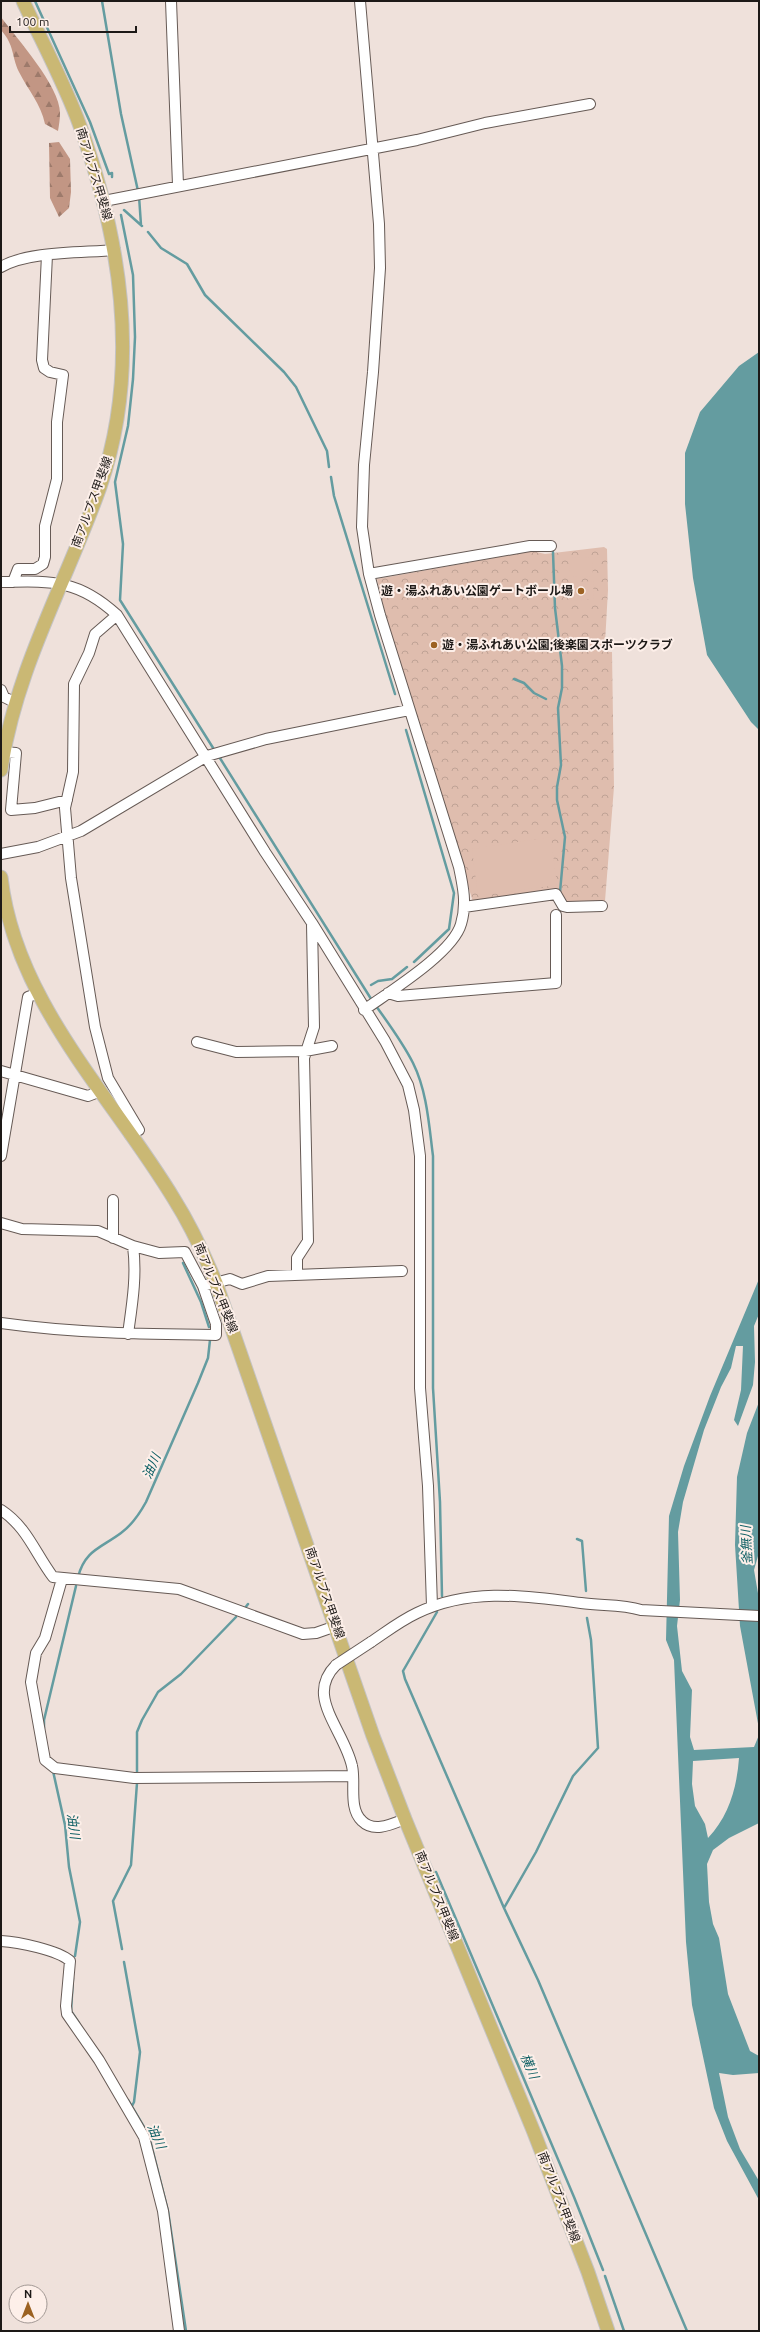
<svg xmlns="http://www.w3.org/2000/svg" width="760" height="2332" viewBox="0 0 760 2332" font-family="Ubuntu,'Noto Sans JP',sans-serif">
  <defs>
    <pattern id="forest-firs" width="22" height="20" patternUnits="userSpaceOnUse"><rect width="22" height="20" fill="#c29684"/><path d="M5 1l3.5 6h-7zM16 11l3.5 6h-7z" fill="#9d7a6b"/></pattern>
    <pattern id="park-crowns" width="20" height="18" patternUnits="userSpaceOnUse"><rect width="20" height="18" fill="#dfbdae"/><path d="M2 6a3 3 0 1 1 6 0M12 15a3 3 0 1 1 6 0" fill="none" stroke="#bfa295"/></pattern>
  </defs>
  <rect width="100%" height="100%" fill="#efe1db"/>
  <path fill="url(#forest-firs)" d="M1,17C17,39 60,86 60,113C60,119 59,125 58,131L45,124C41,104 28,90 19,72C11,55 15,46 1,30Z
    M59,142L70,159L71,192L69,208L59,217L50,198L49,143Z"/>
  <path fill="url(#park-crowns)" d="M604,547L607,549L608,590L605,643L609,652H612L614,787L605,901L566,903L563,895L473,902L385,613L377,579L532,551L545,554Z"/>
  <path fill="#dfbdae" d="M592,557L593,576L570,577L569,558Z
    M593,581L594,599L571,601L568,583Z
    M551,837L557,885L478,896L472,849Z"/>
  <path fill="#649ca0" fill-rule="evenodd" d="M759,352V730L751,722L707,655L693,578L685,504V453L700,412L739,366Z
    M759,1279V1314L754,1326L755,1362L753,1385L738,1426L734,1420L741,1390L743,1346H736L731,1368L721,1387L704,1430L683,1502L678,1532L680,1600L677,1626L682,1671L692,1690L690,1737L694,1750L754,1747L759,1735V1823L729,1838L713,1850L707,1864L709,1902L713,1924L719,1938L728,1994L750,2051L759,2056V2073L733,2075L719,2073L728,2117L740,2149L759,2181V2200L727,2141L714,2108L692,2005L686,1942L674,1660L666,1640L669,1516L684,1466L710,1396ZM739,1758C737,1787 729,1816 708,1838L705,1824L695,1806L692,1784L693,1761Z
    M759,1402V1533L758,1556L754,1570L759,1599V1729L740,1626L735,1545L737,1477L747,1433Z"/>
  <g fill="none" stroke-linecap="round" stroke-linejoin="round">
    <path stroke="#649ca0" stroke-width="2.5" d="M35,1L90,122L109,174L112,173V177
      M102,1L121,114L138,191
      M139,196L141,225
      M124,210L142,226
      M121,215L133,275L135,337L133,379L128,426L115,482L123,544L120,600L215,751
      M148,232L161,248L187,264L205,295L284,372L296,387L327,451L329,467
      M331,477L334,496L395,694
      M553,552L555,608L562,666V688L558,708L561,765L557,787V800L565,837L560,892
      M514,679L524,683L534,693L546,699
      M406,730L454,893L449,929L414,962
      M218,755L373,1002
      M371,985L378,981L392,979L407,967
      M376,1006C389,1024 403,1043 413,1063C427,1091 429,1125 433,1156V1388L440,1502L442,1596
      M183,1263L201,1302L209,1327
      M577,1539L582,1541L586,1591
      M78,1577C85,1550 101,1548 121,1533C132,1525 140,1513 146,1502L198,1383L208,1358L210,1340
      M245,1608L248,1604
      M437,1612L403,1671L405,1679L504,1908L538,1980L687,2331
      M44,1728V1720L76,1586
      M53,1771L65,1825L69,1867L80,1922L75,1956
      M137,1774V1732L142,1720L158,1692L181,1674L236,1617
      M436,1872L574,2197L603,2270
      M504,1908L536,1852L573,1776L598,1748L591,1640L587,1618
      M122,1949L113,1901L131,1865L137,1783
      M124,1962L140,2052L134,2102L132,2106
      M73,1978L71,2011L79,2023
      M128,2100L144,2127
      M150,2140L168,2211L186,2331
      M605,2276L624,2331"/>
    <g stroke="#665a55" stroke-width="12">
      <path id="minor" d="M171,1L178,185
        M360,1L379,224L380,268L373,372L364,465L362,527L369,574L380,615L459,867C463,886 467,904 461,924C453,953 389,992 364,1010
        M104,201L417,140L485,123L590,104
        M1,267C28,251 82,253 115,250
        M369,574L530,546H551
        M1,582C51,581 78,579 117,615L265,852L312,923L385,1041L408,1085L414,1110L420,1156V1388L428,1486L432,1606
        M13,582L18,569H35L43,564L45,557V526L57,479V422L63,375L50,372L44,368L42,360L47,255
        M117,615L95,634L89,653L74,684L73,772L65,808L71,878L95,1027L108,1078L139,1130L130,1135
        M1,690L4,697L16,703
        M4,752L16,753L11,810L35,808L67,800
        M1,854L38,847L81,831L207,756L266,739L409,710
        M464,907L556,894L563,906L567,907L602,906
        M388,993L398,996L556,983V915
        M197,1042L236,1052L305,1051L332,1046
        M1,1071L88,1096L101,1091
        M1,1156L28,997L39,993
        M1,1223L22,1229L98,1231L133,1246L159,1253L185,1252L203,1286L230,1279L242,1284L268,1276L402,1271
        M113,1238V1200
        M297,1274V1258L308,1241L304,1058L314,1027L312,924
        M1,1323C72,1333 144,1334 216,1335V1324L203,1286
        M128,1334C132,1305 137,1276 133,1246
        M1,1510C27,1527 35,1553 53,1577L179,1589L303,1634L316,1633L336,1626
        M62,1579L45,1638L36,1653L31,1682L45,1760L55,1768L134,1778L353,1776
        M371,1642C386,1632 400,1621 417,1613C470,1587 526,1596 581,1603C601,1606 622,1604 641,1610L759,1616
        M336,1665C328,1673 323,1683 324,1695C326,1717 347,1742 352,1766C356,1783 348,1808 362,1821C374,1833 392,1824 405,1819
        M1,1941C18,1942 58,1950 70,1961L66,2006L67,2014L99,2060L144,2137L163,2211L179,2331"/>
    </g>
    <g stroke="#c4c3c3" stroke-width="15">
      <path id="major" d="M1,770C15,670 67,581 100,487C141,368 122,243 80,126C65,84 42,42 23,1
        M1,877C15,1002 112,1096 174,1199C191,1226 204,1254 216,1283L373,1736L405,1819L533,2130L588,2272L608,2331"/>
    </g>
    <use href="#minor" stroke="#fff" stroke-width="10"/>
    <use href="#major" stroke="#cab874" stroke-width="13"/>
    <g stroke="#665a55" stroke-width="12" stroke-linecap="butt">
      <path id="minor-bridge" d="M336,1665L371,1642"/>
    </g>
    <use href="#minor-bridge" stroke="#fff" stroke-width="10"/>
  </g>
  <g fill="#9c6222" stroke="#fdefe9" stroke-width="1.5">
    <circle cx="581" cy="591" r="4"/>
    <circle cx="434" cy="645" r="4"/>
  </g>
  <g text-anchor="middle" stroke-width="4" stroke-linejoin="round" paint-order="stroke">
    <g font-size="12" fill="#1d1917" stroke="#fdefe9">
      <text transform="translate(94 174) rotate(73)" y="4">南アルプス甲斐線</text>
      <text transform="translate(92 502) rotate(-70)" y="4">南アルプス甲斐線</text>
      <text transform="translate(216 1288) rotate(68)" y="4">南アルプス甲斐線</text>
      <text transform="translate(325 1593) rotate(71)" y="4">南アルプス甲斐線</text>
      <text transform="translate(437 1896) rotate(68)" y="4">南アルプス甲斐線</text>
      <text transform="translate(559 2197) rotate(69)" y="4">南アルプス甲斐線</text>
    </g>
    <g font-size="12" font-weight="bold" fill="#1d1917" stroke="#fdefe9" text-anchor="end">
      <text x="573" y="595">遊・湯ふれあい公園ゲートボール場</text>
      <text x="442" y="649" text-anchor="start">遊・湯ふれあい公園;後楽園スポーツクラブ</text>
    </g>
    <g font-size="13" font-style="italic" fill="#0e5f64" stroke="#fdefe9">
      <text transform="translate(151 1466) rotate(-66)" y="5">油川</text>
      <text transform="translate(746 1545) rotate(-93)" y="5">釜無川</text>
      <text transform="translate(74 1826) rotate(82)" y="5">油川</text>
      <text transform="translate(530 2066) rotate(67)" y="5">横川</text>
      <text transform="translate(157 2136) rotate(67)" y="5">油川</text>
    </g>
  </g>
  <rect width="760" height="2332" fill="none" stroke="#1d1917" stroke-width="4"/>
  <g transform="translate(28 2304)"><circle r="19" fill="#fdefe9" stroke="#a39995"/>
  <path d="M0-3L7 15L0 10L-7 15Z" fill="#9c6222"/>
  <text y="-6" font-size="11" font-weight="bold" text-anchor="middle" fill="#1d1917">N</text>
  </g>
  <path d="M10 26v6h126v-6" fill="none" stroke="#1d1917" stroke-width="2"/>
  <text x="16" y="26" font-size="12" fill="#1d1917" stroke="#fdefe9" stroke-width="3" paint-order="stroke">100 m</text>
</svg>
